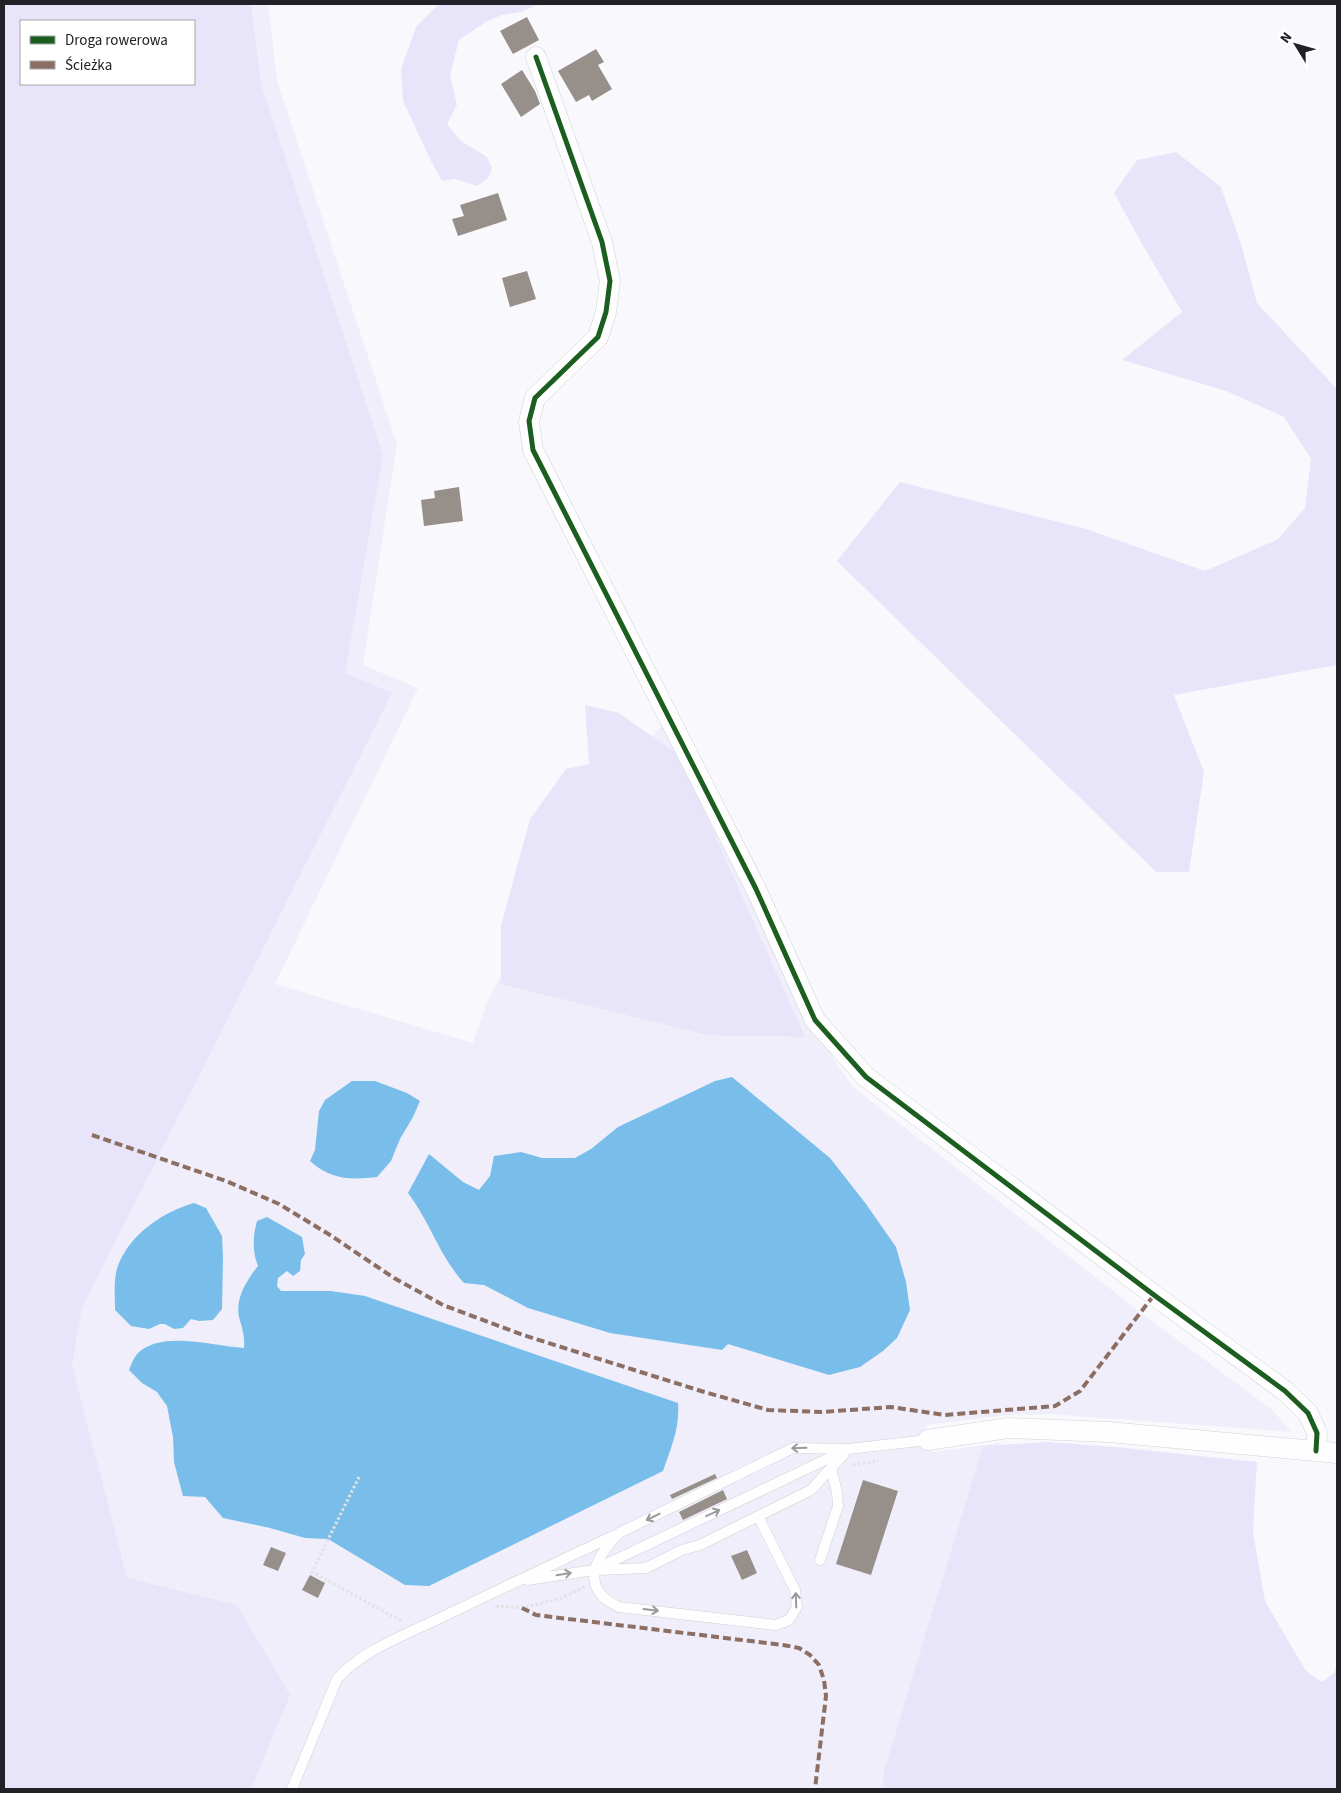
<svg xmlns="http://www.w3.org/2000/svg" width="1341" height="1793" viewBox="0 0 1341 1793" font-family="'Source Sans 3',sans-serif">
  <rect width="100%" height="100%" fill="#f9f9fd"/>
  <path fill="#efeefa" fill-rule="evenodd" d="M4,4H268L277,81L397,444L363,665L418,688L275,984L473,1043L487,1002L597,800L663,724L818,1036L853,1087L1140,1312L1270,1408L1292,1432L1049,1414L1007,1415L926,1425L930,1452L1000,1443L904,1755L900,1789H4ZM21,21H194V84H21Z"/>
  <path fill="#e8e5fa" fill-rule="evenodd" d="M4,4H251L261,84L383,455L345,673L392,693L82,1308L72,1365L127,1578L237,1605L290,1695L251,1789H4ZM194,21V84H21V21Z
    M439,4H554L535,6L521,12L502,15L486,22L459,40L450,75L457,105L447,124L461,141L487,157L492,168L488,178L477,186L455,179L442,181L431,161L403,101L401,69L416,27Z
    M1176,152L1221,187L1241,244L1257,303L1337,389V665L1174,695L1204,772L1189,872H1156L837,561L900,482L1086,529L1205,571L1278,539L1305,508L1311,459L1284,417L1226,391L1122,360L1182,312L1142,244L1114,193L1137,160Z
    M585,705L619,713L679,755L805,1037L707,1035L501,984V925L530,819L566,769L589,764Z
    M1048,1442L1116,1447L1257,1462L1253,1532L1265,1601L1306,1671L1322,1682L1335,1672L1337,1658V1789H883L884,1771L983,1446Z"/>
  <path fill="#79beea" d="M732,1077L830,1158L866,1204L896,1247L906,1282L910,1310L897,1338L883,1351L860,1367L829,1375L728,1344L722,1350L610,1333L528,1308L484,1285L464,1283C440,1257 430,1222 408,1193L429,1154L463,1182L479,1190L490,1176L494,1156L521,1152L542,1158H575L591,1149L618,1127L715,1081Z
    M352,1081H375L407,1093L420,1101L413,1117L400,1139L391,1161L377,1177C351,1180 331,1180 310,1161L315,1150L319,1111L325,1100Z
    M194,1203L206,1208L222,1236L223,1257L222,1309L213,1320L199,1321L191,1319L183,1328L174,1329L165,1324H160L149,1329L131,1326L115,1310C115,1295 113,1276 119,1263C132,1233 163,1212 194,1203Z
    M267,1217L302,1237L305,1254L301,1260L300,1271L293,1276L287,1271L278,1278L277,1286L281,1291H331L365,1296L678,1403C680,1428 671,1448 663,1471L429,1586L405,1585L328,1539L305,1538L270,1528L223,1518L205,1497L183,1496L174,1462L173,1437L167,1406L157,1392L142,1383L129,1370C131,1365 134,1357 138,1353C162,1330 214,1346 244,1348C245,1336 242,1328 239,1317C235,1298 247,1280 258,1266C252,1251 253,1236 257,1221Z"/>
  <path fill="#978f8a" d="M527,17L539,40L513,54L500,31Z
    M596,49L604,62L598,65L612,89L592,101L589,95L576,102L558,71Z
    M522,70L535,91L540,104L521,117L501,84Z
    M498,193L507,220L458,236L452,219L464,216L460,205Z
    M527,271L536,299L510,307L502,278Z
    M459,487L463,521L424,526L421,500L435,498L434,491Z
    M715,1474L717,1478L672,1499L670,1495Z
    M863,1480L898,1491L871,1575L836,1564Z
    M723,1490L727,1499L683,1520L679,1512Z
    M271,1547L286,1553L278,1571L263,1565Z
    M747,1550L757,1573L742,1580L731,1556Z
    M310,1575L325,1583L318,1598L302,1590Z"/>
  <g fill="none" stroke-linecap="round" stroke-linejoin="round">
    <g stroke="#d1d0d6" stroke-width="11">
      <path id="lane" d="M758,1516L795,1590L797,1607L789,1620L776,1625L619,1607C578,1588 595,1558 619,1533L793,1448L848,1449L928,1440
        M820,1560L838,1506L837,1492L831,1468
        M598,1570L646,1568L682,1550L700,1545L811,1490L844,1454
        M527,1580L594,1570L844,1451
        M292,1789L337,1679C361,1651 405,1635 438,1619C496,1591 555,1563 613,1536"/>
    </g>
    <g stroke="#d1d0d6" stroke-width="21">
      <path id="street" d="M536,57L602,242L610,281L606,312L598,337L535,398L529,421L533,450L756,889L815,1020L866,1077L1154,1295L1285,1391L1308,1413L1317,1433L1316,1451
        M928,1440L1008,1428L1109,1432L1337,1453"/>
    </g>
    <path stroke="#e2e2e4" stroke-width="3" stroke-dasharray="2.5 2.5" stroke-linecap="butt" d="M853,1465L879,1461
      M359,1477L312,1572L403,1622
      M496,1606L522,1608L562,1598L584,1587"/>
    <use href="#lane" stroke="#fefeff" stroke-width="10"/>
    <use href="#street" stroke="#fefeff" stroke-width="20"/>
    <path stroke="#8d6e63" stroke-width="4" stroke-dasharray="8 4" stroke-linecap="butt" d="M92,1135L226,1181L279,1204L330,1235L394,1278L443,1305L523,1335L701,1391L768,1410L822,1412L891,1407L945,1415L1055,1406L1080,1391L1154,1295
      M522,1608L536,1615L783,1645L799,1648L810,1655L819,1665L824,1680L826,1696L815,1789"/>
    <g stroke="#fff" stroke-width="8">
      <path id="cycleway" d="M536,57L602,242L610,281L606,312L598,337L535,398L529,421L533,450L756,889L815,1020L866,1077L1154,1295L1285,1391L1308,1413L1317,1433L1316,1451"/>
    </g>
    <use href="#cycleway" stroke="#1b5e20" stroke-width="5"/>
  </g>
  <defs><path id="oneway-shaft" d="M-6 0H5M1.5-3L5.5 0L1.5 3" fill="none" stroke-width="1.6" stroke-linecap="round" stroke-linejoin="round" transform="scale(1.25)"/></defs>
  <g stroke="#9b9b9e">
    <use href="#oneway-shaft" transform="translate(799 1448) rotate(178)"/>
    <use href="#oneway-shaft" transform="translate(713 1513) rotate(-25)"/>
    <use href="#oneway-shaft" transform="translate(653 1517) rotate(154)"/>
    <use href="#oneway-shaft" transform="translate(564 1574) rotate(-9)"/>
    <use href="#oneway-shaft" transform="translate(796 1600) rotate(-92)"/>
    <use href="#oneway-shaft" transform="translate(651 1610) rotate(7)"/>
  </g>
  <rect width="1341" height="1793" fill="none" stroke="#222128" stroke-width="10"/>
  <rect x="20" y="20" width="175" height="65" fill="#ffffff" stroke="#a7a6a9"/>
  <rect x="30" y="36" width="25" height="8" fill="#1b5e20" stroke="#a7a6a9"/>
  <text x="65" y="45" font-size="15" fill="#222128">Droga rowerowa</text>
  <rect x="30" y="61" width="25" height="8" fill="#8d6e63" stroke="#a7a6a9"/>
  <text x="65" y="70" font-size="15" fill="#222128">Ścieżka</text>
  <g transform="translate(1296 45) rotate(307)" stroke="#ffffff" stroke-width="4" paint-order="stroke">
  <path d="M0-4L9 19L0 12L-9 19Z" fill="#222128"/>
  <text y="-8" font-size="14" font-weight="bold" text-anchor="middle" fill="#222128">N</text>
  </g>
</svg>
